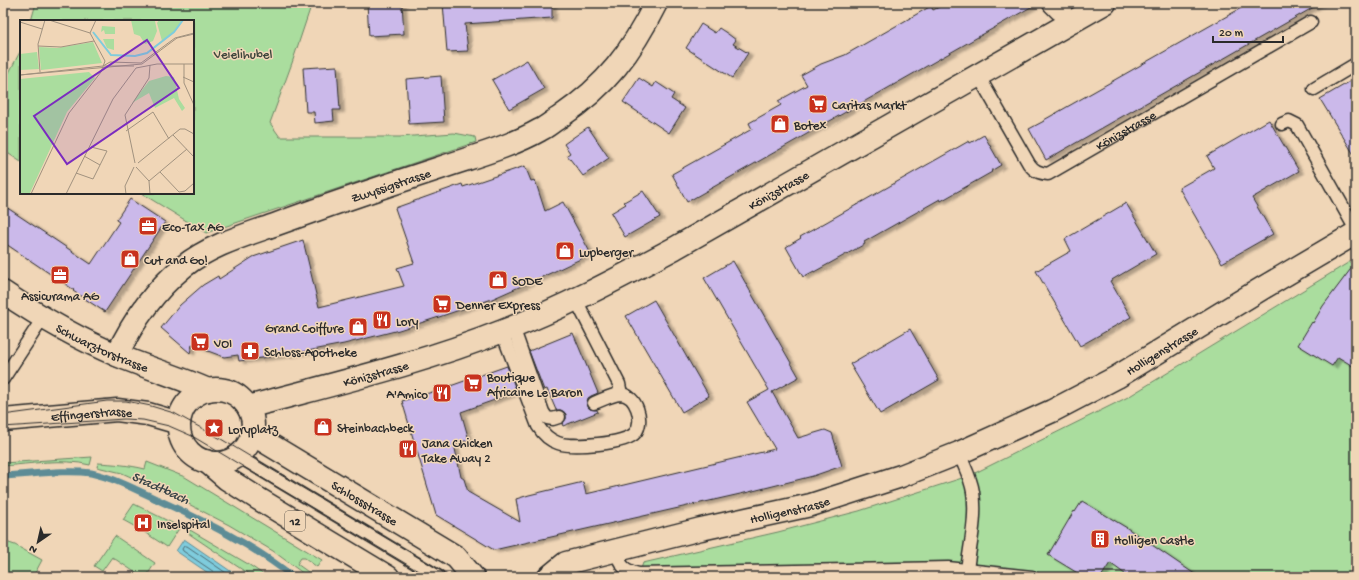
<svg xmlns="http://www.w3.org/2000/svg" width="1359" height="580" viewBox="0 0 1359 580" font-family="'Gochi Hand',sans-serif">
  <defs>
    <filter id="shadow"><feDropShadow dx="4.5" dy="2.5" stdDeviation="1" flood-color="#0004"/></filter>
  </defs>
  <rect width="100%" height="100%" fill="#f0d6b7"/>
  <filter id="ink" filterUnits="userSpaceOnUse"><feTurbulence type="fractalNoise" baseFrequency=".025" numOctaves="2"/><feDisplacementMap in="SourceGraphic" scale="8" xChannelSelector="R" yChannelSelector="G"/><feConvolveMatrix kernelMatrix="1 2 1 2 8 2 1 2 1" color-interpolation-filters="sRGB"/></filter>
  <g filter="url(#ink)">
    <path fill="#aadd9e" stroke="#6a8464" d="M36,3H312L292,63L270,123L280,137H400L454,133L475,137L476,142L206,233L141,193H193V21H31Z
      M21,50V162L3,150V84Z
      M1356,258V577H638L643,563L778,532L859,511L959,479L977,472L1128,397Z
      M92,457L90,465C62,458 31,464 3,466V463Z
      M147,462L185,477L322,560L317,567L305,558H301L297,564L311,574L308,577L273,551L229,525L173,496L122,473L97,467L98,463C114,464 129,465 145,469Z
      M134,504L180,527L167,547L141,530L123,520Z
      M190,530L248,564L267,577H253L188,533Z
      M115,536L155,563L146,577H142L112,557L102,571L94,566Z
      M3,541L15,545L42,560L33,577H3Z"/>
    <path fill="#7fccdd" stroke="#5d8c96" d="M184,539L239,577H214L176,551Z"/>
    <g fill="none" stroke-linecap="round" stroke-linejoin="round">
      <path stroke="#4d6b72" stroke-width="1" d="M216,577L214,572L183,551L182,549L184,546H187L232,577"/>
      <path stroke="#5d8c96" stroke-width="7" d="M3,476C30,475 64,469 91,473C114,478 135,489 156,499C204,521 252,544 293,577"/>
    </g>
    <path fill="#cbb9ea" stroke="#2b2b2b" filter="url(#shadow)" d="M367,3H402L404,34L369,36Z
      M443,3H552V18L465,24L468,51L447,52Z
      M947,3H1038L687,202L672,174L752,129L749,123L781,105L778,101L807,85L801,75L821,64L845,55L931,6L933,10Z
      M1250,3H1321L1046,160L1029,129L1044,121V120Z
      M701,24L715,33L719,28L728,34L736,40L733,44L748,53L732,78L686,48Z
      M527,60L544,89L509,109L492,80Z
      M337,66L340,110H333L334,121L315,123L314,112H306L303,68Z
      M441,76L444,122L409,124L406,79Z
      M639,78L653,87L656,82L674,94L671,99L685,108L669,133L623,102Z
      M1356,78V158L1320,99Z
      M1269,120L1299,171L1252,198L1273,234L1222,263L1179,188L1214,168L1207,156Z
      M588,127L609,158L583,176L567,155L570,153L564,144Z
      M984,135L1001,165L991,171L992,172L941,201L940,199L864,242L865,244L814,272V271L803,277L786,247L801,238L800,237L969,141L970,143Z
      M525,166L531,181L535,180L545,211L563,202L591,254L553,272L492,299L439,317L399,330L344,344L292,354L239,361L238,355L224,357L192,345L190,353L161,328L180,305L203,285L218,276L219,279L253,257L303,240L319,307L404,286L397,268L414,263L395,208L462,184L463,187Z
      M643,191L660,217L625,237L611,213L626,204L624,202Z
      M130,199L165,222L105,312L73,291L74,290L3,242V205L91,264L119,222L116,220Z
      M1126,203L1156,254L1110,281L1131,317L1080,346L1036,271L1071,251L1065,239Z
      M733,261L799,377L772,392L798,438L825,430L832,433L842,466L813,476L749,492L494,550L436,515L402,401L439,390L507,366L517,392L461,412L469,440L454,444L461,477L464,479L468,492L520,522L516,499L529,495L583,482L586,494L775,449L747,402L769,390L704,278Z
      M1356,262V368L1338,357L1332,366L1298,345L1312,322L1313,323L1323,306Z
      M654,300L709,396L682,412L626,316Z
      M910,329L939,380L880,414L850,364Z
      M573,333L598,393L591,396L588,398L587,402V405L590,409L597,410L598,412L563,426L562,424L566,419V414L561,410H556L547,389L544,390L529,351Z
      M1082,501L1127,528L1199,577H1129L1110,563L1101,577H1084L1048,555L1074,511L1075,512Z"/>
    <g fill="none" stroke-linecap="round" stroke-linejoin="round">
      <g stroke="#2b2b2b" stroke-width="15">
        <g id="lane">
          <path id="s1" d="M978,75L1029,164C1034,171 1039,173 1048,174L1311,22"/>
          <path d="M1314,89L1356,64"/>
          <path d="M1282,124L1289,121L1297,125L1356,230"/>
          <path d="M576,300L619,384L621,394"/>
          <path d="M513,327L543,412L547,418L553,419L559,417"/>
          <path d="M502,332L538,426C543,434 549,440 558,443C572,448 626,444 635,433C645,421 636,394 620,394C611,395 602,400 594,403"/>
          <path d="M3,379L43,318"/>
          <path d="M959,453C964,466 971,478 973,492C977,517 970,545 967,570"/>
          <path d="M238,456L439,577"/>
          <path d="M615,550C621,566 623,570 639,574L948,568L1032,577"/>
        </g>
      </g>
      <g stroke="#2b2b2b" stroke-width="25">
        <g id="street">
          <path d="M1054,3L1060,9"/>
          <path id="s2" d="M117,355C133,321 154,291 183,267C210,245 246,235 277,224C331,204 385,186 440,168C472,157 510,147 540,130C547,127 553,121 560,117C607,85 631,53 656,3"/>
          <path id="s3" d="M549,577L566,563L701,529L811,505L901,476L959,453L1052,411L1117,377L1261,289L1356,233"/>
        </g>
      </g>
      <g stroke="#2b2b2b" stroke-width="25">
        <g id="secondary">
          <path id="s4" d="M248,407C333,384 420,364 503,331C563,308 619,278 675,248L1105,3"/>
        </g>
      </g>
      <g stroke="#2b2b2b" stroke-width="25">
        <g id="primary">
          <path id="s5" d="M3,292C40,317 78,339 119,356C148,368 179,377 208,390"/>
          <circle cx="216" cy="426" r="37"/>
          <path id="s6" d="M3,420L117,410L148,414L179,423"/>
          <path id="s7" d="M252,434L456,557L473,577"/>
          <path d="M206,461L227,479L257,498L388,577"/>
        </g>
      </g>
      <use href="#lane" stroke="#f0d6b7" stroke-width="12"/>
      <use href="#street" stroke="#f0d6b7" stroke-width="22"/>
      <use href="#secondary" stroke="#f0d6b7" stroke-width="22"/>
      <use href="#primary" stroke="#f0d6b7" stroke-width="22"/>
      <path stroke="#2b2b2b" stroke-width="1" d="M3,415L107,401H126L151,406L174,413L221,439L451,577
        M3,427L124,419L143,420L169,426L192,436L428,577"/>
    </g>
  </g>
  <defs>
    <g id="supermarket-square" transform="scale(1)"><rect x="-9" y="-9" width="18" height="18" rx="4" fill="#c8321e" stroke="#f0d6b7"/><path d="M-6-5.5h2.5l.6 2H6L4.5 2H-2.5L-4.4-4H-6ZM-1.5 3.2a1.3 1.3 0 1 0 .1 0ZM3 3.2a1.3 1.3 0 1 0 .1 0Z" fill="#fff"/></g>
    <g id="shop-square" transform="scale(1)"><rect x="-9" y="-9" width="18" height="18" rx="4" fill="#c8321e" stroke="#f0d6b7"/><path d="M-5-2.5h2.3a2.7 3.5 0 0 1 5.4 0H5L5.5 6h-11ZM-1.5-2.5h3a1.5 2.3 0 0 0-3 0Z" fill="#fff"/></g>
    <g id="office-square" transform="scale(1)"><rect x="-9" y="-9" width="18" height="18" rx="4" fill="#c8321e" stroke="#f0d6b7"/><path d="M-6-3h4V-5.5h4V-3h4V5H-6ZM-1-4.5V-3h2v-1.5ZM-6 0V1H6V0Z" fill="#fff"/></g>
    <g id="restaurant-square" transform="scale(1)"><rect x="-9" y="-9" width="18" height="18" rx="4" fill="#c8321e" stroke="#f0d6b7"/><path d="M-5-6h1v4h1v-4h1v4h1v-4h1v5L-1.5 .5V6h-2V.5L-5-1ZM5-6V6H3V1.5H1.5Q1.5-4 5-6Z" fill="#fff"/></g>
    <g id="pharmacy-square" transform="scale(1)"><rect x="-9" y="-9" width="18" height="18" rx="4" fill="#c8321e" stroke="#f0d6b7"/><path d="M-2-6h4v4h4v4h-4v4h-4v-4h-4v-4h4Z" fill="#fff"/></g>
    <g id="sight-square" transform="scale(1)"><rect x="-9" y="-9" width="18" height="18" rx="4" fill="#c8321e" stroke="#f0d6b7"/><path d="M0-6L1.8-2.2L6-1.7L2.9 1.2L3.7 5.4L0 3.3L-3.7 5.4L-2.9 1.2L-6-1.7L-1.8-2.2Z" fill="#fff"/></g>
    <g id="hospital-square" transform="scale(1)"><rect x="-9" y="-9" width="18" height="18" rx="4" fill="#c8321e" stroke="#f0d6b7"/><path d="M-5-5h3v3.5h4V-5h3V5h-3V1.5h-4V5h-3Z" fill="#fff"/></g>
    <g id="building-square" transform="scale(1)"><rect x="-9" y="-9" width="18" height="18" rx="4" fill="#c8321e" stroke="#f0d6b7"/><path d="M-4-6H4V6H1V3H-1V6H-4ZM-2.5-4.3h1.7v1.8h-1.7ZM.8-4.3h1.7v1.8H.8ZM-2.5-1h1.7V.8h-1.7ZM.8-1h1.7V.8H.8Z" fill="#fff"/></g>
  </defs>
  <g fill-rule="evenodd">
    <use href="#supermarket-square" x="818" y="104"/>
    <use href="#shop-square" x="780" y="124"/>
    <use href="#office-square" x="148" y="226"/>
    <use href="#shop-square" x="565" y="251"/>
    <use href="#shop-square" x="130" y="259"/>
    <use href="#office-square" x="60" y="275"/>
    <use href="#shop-square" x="498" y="280"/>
    <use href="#supermarket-square" x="442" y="304"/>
    <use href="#restaurant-square" x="382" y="320"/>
    <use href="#shop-square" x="358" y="327"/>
    <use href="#supermarket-square" x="200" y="342"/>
    <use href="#pharmacy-square" x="250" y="351"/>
    <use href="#supermarket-square" x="473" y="383"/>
    <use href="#restaurant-square" x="442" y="393"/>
    <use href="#shop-square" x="323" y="427"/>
    <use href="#sight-square" x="214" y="428"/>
    <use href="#restaurant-square" x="408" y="449"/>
    <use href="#hospital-square" x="143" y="523"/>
    <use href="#building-square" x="1100" y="539"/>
  </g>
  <g text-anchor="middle" stroke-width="3" stroke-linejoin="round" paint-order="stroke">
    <rect fill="#f0d6b7" stroke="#665e55" stroke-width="1" x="285" y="511" width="20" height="20" rx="3"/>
    <g font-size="12" font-weight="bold" fill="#2b2b2b">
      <text x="295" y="525">12</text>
    </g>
    <g font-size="13" fill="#3e463c" stroke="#f0d6b7">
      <text x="243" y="58">Veielihubel</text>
    </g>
    <g font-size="13" fill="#2b2b2b" stroke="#f0d6b7" text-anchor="start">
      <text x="832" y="109">Caritas Markt</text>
      <text x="794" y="129">Botex</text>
      <text x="162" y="231">Eco-Tax AG</text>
      <text x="579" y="256">Lupberger</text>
      <text x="144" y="264">Cut and Go!</text>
      <text x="512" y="285">SODE</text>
      <text x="60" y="300" text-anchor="middle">Assicurama AG</text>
      <text x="456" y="309">Denner Express</text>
      <text x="396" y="325">Lory</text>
      <text x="344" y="332" text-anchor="end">Grand Coiffure</text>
      <text x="214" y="347">VOI</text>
      <text x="264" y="356">Schloss-Apotheke</text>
      <text x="487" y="381">Boutique<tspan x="487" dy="15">Africaine Le Baron</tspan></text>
      <text x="428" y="398" text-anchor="end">A'Amico</text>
      <text x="337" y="432">Steinbachbeck</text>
      <text x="228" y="433">Loryplatz</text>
      <text x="422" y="447">Jana Chicken<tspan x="422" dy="15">Take Away 2</tspan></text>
      <text x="157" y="528">Inselspital</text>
      <text x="1114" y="544">Holligen Castle</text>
    </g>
    <g font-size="13" fill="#2b2b2b" stroke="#f0d6b7">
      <text dy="5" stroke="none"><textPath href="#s1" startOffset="214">Könizstrasse</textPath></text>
      <text dy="5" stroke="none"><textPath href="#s2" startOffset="335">Zwyssigstrasse</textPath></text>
      <text dy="5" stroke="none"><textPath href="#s4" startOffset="576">Könizstrasse</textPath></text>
      <text dy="5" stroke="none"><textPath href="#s5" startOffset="114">Schwarztorstrasse</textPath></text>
      <text dy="5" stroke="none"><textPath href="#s3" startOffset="658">Holligenstrasse</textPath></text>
      <text dy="5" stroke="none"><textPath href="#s4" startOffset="132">Könizstrasse</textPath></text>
      <text dy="5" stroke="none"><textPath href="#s6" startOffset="89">Effingerstrasse</textPath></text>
      <text dy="5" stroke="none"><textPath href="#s7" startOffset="132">Schlossstrasse</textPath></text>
      <text dy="5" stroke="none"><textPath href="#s3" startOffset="252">Holligenstrasse</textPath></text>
    </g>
    <g font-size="14" font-style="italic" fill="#384346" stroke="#f0d6b7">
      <text transform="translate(161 487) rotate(24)" y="5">Stadtbach</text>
    </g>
  </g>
  <g transform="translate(20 20)">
    <rect width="174" height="174" fill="#f0d6b7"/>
    <path d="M111,0L135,1L137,11L133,21L125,24L120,16L114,14ZM139,0H162L155,11L142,21L137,3ZM82,6L95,7V14H85L84,10L81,12ZM83,19H94V30L87,28ZM73,22L82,43L21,50L19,27L37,28ZM17,32L19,49L0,50V34ZM69,52L75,58L47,92L10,173L0,174V59ZM146,56L154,57L159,79L165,88L162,91L154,78L135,88L129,73L112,83L129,61Z" fill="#aadd9e"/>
    <path fill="none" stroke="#7fccdd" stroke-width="2" d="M73,12L91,35L115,36L127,33L154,12L163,0"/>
    <path fill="none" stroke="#a1927f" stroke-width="1" d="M29,0L70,13M0,2L22,9M18,26L41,27L74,21M121,43L155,18L174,13M164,44V63L174,85M84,46H114M116,48L137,44H174M20,52L18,24L25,0M0,55L83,46L90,42L121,43M0,55L122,44L157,18L174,14M163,57L174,62M106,111L133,92L149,119M153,115L174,137M64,136L80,145M115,143L105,95L129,58L130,45M118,143L160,109H165L174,114M116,147L129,161M140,152L159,172L165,171L174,163M56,153L73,159L87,131L71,127M129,161L167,129M129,161L130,174M11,174L49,93L81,52L85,41L70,13L76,0M46,174L93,79L116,48M106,174L105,166L114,147"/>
    <path fill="#7b2cbf" fill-opacity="0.15" stroke="#7b2cbf" stroke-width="2" d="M127,20L159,68L47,144L14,96Z"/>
    <rect width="174" height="174" fill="none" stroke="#2b2b2b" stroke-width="2"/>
  </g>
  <rect width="1359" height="580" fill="none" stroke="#f0d6b7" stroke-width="16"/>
  <rect x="8" y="8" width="1343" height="564" fill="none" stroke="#2b2b2b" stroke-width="1.5" filter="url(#ink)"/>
  <g transform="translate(38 542) rotate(214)" stroke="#f0d6b7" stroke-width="3" paint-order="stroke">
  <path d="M0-3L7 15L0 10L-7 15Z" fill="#2b2b2b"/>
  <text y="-6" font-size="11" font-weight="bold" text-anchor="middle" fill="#2b2b2b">N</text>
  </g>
  <path d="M1213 36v6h70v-6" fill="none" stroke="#2b2b2b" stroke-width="2"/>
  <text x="1219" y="36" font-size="12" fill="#2b2b2b" stroke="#f0d6b7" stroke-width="3" paint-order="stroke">20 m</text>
</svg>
